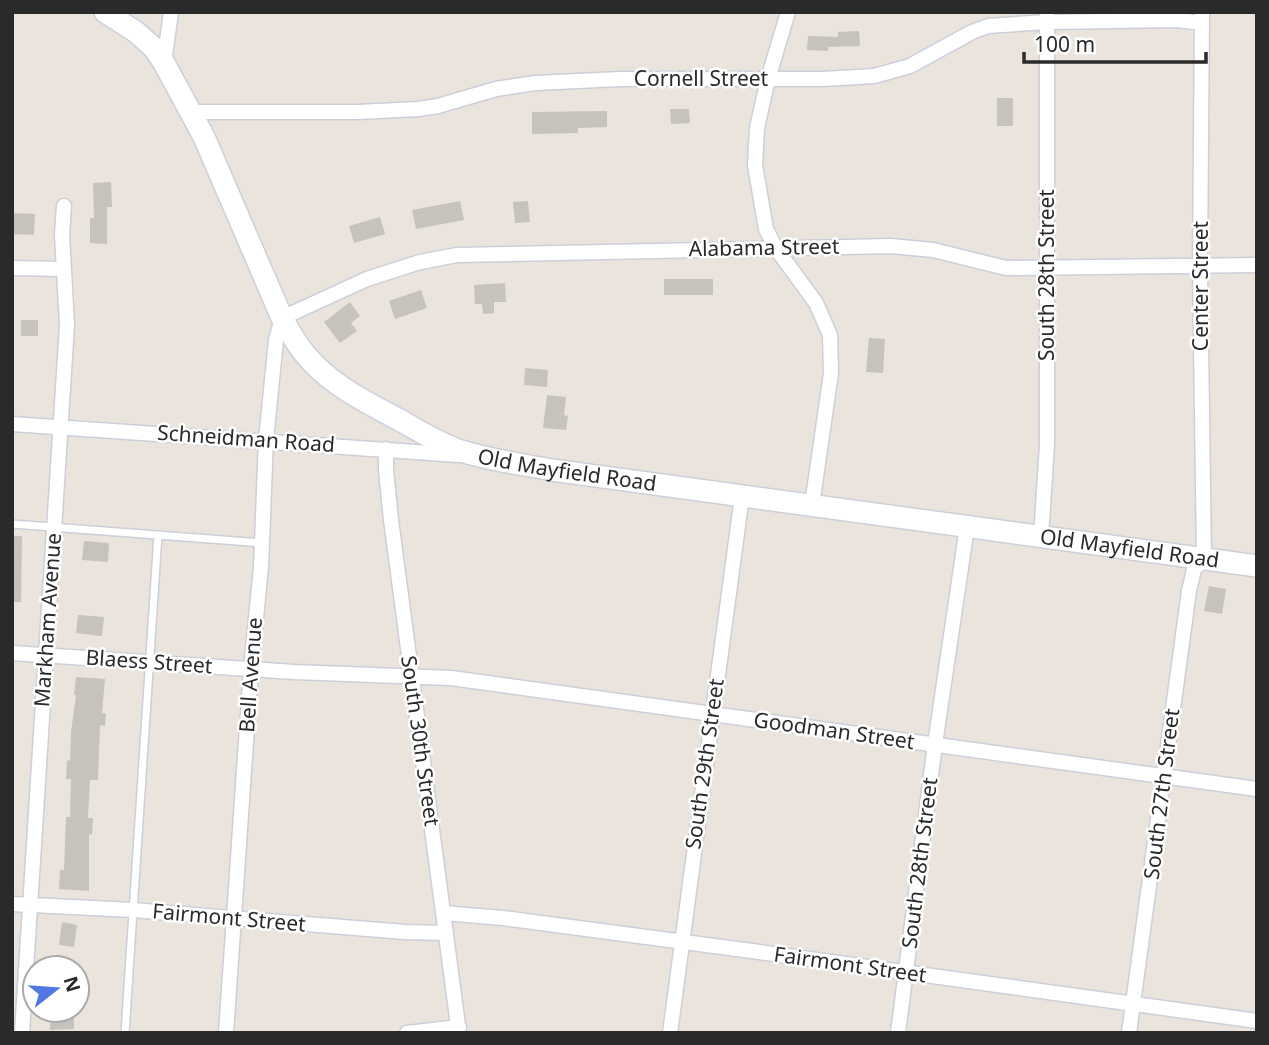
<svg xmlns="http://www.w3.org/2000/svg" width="1269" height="1045" viewBox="0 0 1269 1045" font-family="'Noto Sans',sans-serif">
  <rect width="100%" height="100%" fill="#eae4dd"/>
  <path fill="#c6c2bc" d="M859,31L860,46L828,47V51L807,50L808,36L838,37V32Z
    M997,98H1013V126H997Z
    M670,109H689L690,123L671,124Z
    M607,111V127L578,128V133L532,134V112Z
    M111,182L112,207H107V244L90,243V218H94L93,183Z
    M460,201L464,220L416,229L412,210Z
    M528,201L530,222L515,223L513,202Z
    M14,213L35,214L34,235L12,234Z
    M380,217L385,234L354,243L349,226Z
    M664,279H713V295H664Z
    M505,283L506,302H494V313L483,314L482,304H475L474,285Z
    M421,290L427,308L395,319L389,301Z
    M350,302L360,316L351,323L357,331L340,343L324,322Z
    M21,320H38V336H21Z
    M869,338L885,339L883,373L866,372Z
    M525,368L548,370L547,387L524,385Z
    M547,395L566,397L564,415L568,416L566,430L543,428Z
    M12,536H22L21,602H12Z
    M84,541L109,543L108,562L82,560Z
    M1209,586L1226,589L1222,614L1204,611Z
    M78,615L104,617L102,636L76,633Z
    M76,677L105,679L102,713L106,714L105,726L100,725L98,780H90L88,818H93L92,835L89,834V891L59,889L60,870H64L66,817H70L71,779H66L67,760L70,761L71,732L76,695H74Z
    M62,922L77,925L74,947L59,945Z
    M50,1010H74V1029L50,1030Z"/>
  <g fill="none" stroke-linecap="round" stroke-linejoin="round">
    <g stroke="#cccfda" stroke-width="10">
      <path id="service" d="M12,524L262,543
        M125,1033L158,535"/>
    </g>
    <g stroke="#cccfda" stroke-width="17">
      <path id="minor" d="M788,12L768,79L757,128L755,165L766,229L775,247L816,303L830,335L831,373L812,505
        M164,63L171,12
        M191,112H358L418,109L438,106L496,89L535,83L620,79H823L874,76L910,66L972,32L988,26L1046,22L1177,20L1202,23
        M12,268L63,269
        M12,424L458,455
        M386,449V470L391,520L459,1033
        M1041,537L1047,445V12
        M12,653L294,672L451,678L1257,789
        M12,904L133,910L405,932L446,933
        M443,913L503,918L752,951L1257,1021
        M22,1033L67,325L62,234L64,206
        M226,1033L251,669L261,567L266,440L276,340L282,318L367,279L420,262L457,255L891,246L933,250L1006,268L1257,265
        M407,1033L459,1027
        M670,1033L742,496
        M898,1033L935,744L967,527
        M1129,1033L1189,591L1194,569L1204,560L1200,265L1202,12"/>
    </g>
    <g stroke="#cccfda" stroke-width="24">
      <g id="secondary">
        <path id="s1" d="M105,12L136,32L154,48L164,63L204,137L282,318C291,334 299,349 312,362C337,389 374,406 405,423C422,433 440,443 458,450C488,460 521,464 552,470L1257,566"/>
      </g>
    </g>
    <use href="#service" stroke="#fff" stroke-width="7"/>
    <use href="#minor" stroke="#fff" stroke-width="14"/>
    <use href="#secondary" stroke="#fff" stroke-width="21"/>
  </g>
  <g text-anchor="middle" stroke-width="5" stroke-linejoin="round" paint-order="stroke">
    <g font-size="21" fill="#2a2a2a" stroke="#fff">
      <text x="701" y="86">Cornell Street</text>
      <text transform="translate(764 248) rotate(-1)" y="7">Alabama Street</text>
      <text transform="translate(1047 275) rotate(-90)" y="7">South 28th Street</text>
      <text transform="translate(1201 286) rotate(-90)" y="7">Center Street</text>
      <text transform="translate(246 439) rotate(4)" y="7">Schneidman Road</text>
      <text dy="7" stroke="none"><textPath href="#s1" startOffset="696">Old Mayfield Road</textPath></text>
      <text dy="7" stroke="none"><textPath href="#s1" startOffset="1264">Old Mayfield Road</textPath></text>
      <text transform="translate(48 620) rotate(-86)" y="7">Markham Avenue</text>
      <text transform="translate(149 662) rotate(4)" y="7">Blaess Street</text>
      <text transform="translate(251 675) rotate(-86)" y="7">Bell Avenue</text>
      <text transform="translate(834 731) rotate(8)" y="7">Goodman Street</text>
      <text transform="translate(420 741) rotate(82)" y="7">South 30th Street</text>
      <text transform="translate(705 764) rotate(-82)" y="7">South 29th Street</text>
      <text transform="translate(1162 794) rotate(-83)" y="7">South 27th Street</text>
      <text transform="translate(920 863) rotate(-83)" y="7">South 28th Street</text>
      <text transform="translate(229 918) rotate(5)" y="7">Fairmont Street</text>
      <text transform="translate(850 965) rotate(8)" y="7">Fairmont Street</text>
    </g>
  </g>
  <rect width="1269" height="1045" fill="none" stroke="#2a2a2a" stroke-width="28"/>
  <g transform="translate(56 989) rotate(73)"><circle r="33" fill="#ffffff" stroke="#aaaaaa" stroke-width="2"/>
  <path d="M0-5L12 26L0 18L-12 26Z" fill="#5177e3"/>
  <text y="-10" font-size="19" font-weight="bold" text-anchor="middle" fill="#2a2a2a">N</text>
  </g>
  <path d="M1024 52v10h182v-10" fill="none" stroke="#2a2a2a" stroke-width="3.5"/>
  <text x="1034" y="52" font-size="21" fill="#2a2a2a" stroke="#ffffff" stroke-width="5" paint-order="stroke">100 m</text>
</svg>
